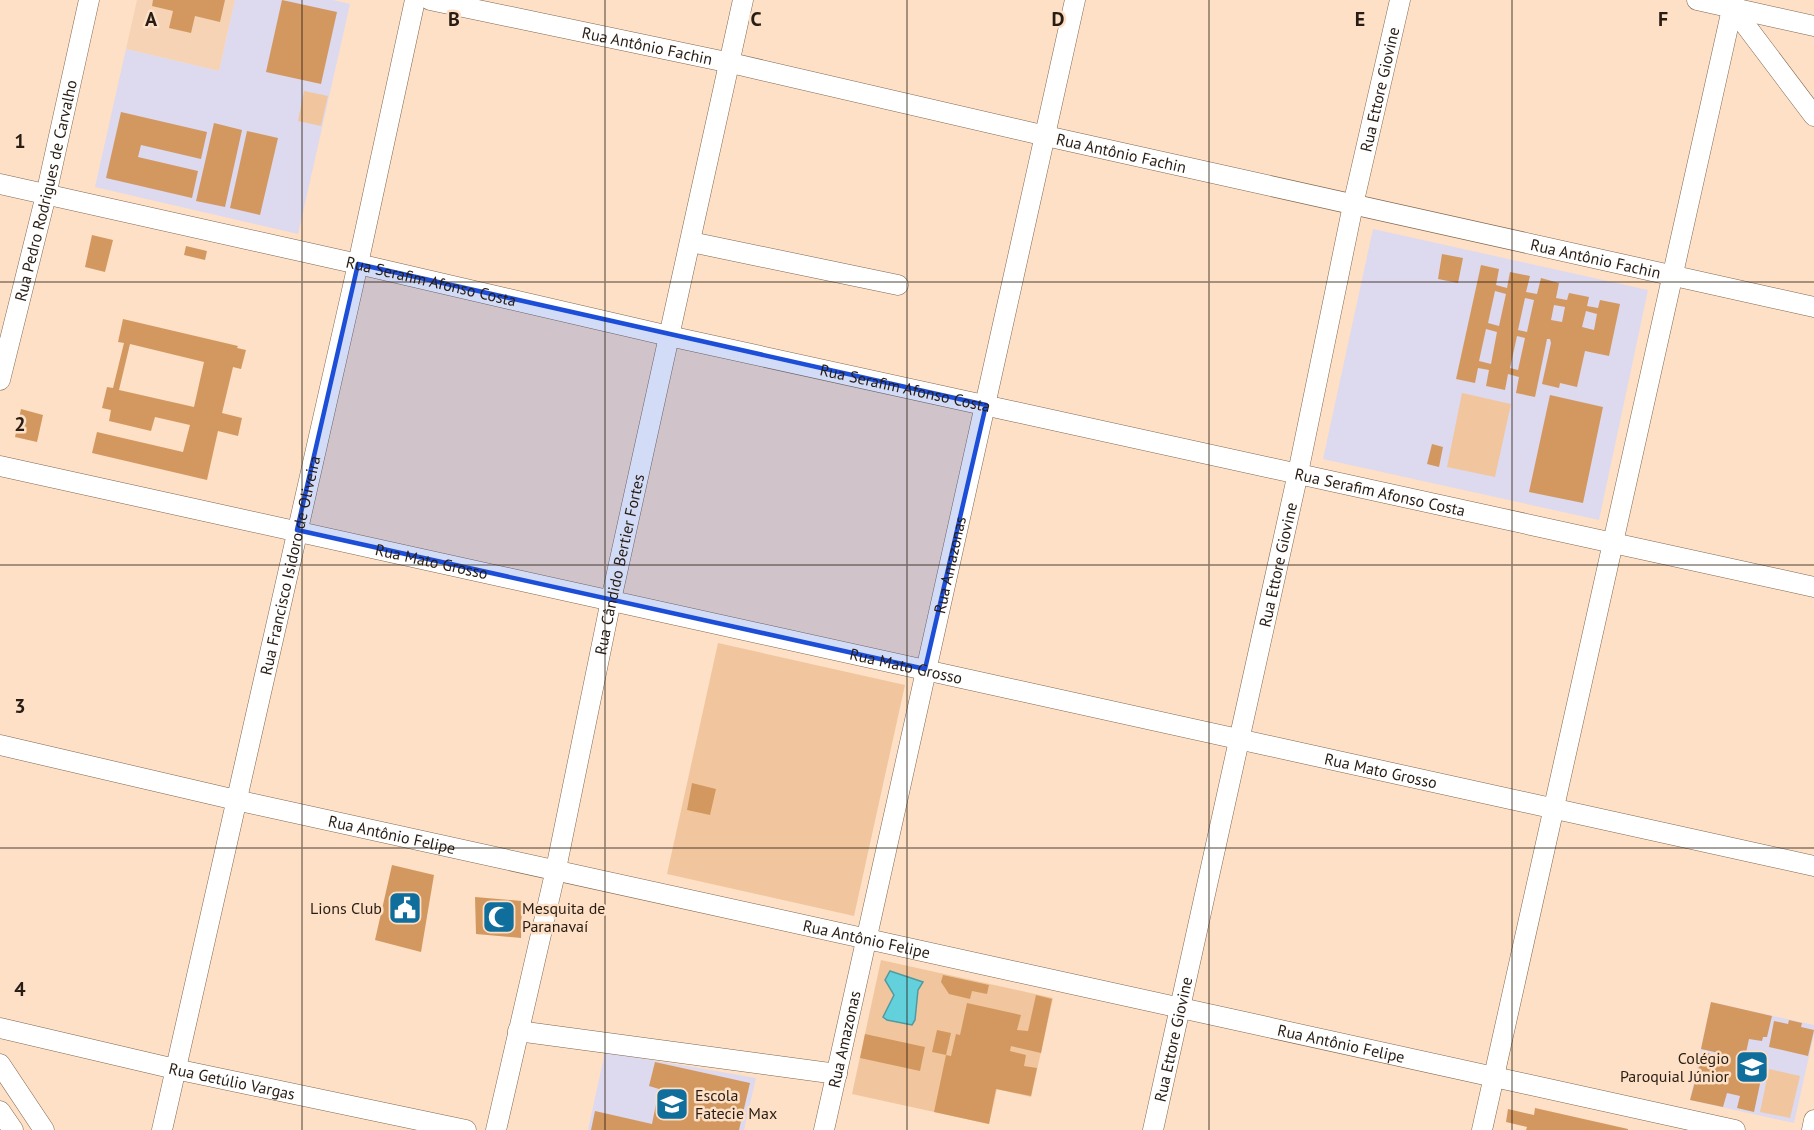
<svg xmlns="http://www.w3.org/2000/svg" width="1814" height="1130" viewBox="0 0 1814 1130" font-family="'PT Sans',sans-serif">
  <rect width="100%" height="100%" fill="#fde0c6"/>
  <path fill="#f6d3b4" d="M137,0H235L219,71L126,49Z"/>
  <path fill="#ddd9ef" d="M235,0H333L350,4L298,234L95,187L126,49L219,71Z
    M1373,229L1648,290L1599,520L1323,459Z
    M1711,1002L1814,1025V1034L1794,1123L1690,1100Z
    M605,1052L756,1078L744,1130H588Z"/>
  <path fill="#f1c69e" d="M304,91L328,96L321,126L298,121Z
    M1462,393L1511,404L1495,477L1447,467Z
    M718,643L905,685L854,916L667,874Z
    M881,960L1053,998L1031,1097L997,1089L989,1124L852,1094Z
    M1769,1069L1800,1076L1790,1118L1760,1112Z"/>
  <path fill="#62d1dc" stroke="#519ba0" stroke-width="1.5" d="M890,971L923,982L918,990L915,1020L912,1025L887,1020L883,1017L894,995L885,980Z"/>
  <path fill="#d3985f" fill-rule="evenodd" d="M153,0H225L220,22L195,16L191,33L169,28L173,11L152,6Z
    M282,0L337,12L321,84L266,72Z
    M121,112L207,132L201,159L141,145L138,157L198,171L192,198L106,178Z
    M214,123L242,130L225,207L196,201Z
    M247,131L278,138L260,215L230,208Z
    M92,235L113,240L105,272L85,267Z
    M186,246L207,251L205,260L184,255Z
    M1442,254L1463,258L1458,283L1438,279Z
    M1481,265L1499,269L1496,285L1507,288L1510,272L1530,276L1526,292L1537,294L1541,278L1559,283L1556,298L1567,300L1569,293L1589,297L1587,306L1598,308L1600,300L1620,304L1609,356L1585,351L1577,387L1560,383L1559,388L1542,384L1551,343L1550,339H1547L1535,397L1516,393L1519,377L1508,374L1505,390L1486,386L1489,370L1478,368L1475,383L1456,379ZM1495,291L1506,294L1499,326L1488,323ZM1525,298L1534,300L1527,332L1518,330ZM1554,305L1565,307L1562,322L1551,320ZM1586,311L1597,314L1594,330L1582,327ZM1486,329L1497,332L1491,364L1479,361ZM1517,336L1525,338L1518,370L1510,368Z
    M123,319L238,346L237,348L246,350L241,369L233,367L222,413L242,418L238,436L218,431L207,480L92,453L97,432L183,452L190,425L155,417L151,431L109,421L111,410L102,408L107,387L113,388L124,343L118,342ZM130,344L204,362L194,407L119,390Z
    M1550,395L1603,407L1583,503L1529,492Z
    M21,409L43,415L37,442L15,437Z
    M1432,444L1443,447L1439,467L1427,464Z
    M692,783L716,789L710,815L687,810Z
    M392,865L434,875L421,952L375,940Z
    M475,897L522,901L521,938L476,934Z
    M943,975L989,985L987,994L972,991L970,999L949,994L941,982Z
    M1036,995L1052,999L1041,1053L1011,1046L1010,1051L1026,1055L1024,1066L1037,1068L1031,1096L996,1089L989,1124L934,1112L946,1055L932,1052L937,1030L951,1033L946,1055L951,1056L956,1034L960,1035L967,1003L1021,1015L1017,1030L1028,1031Z
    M1711,1002L1772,1016L1767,1037H1763L1762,1041L1749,1039L1743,1066L1763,1070L1754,1112L1737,1108L1740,1096L1727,1093L1723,1107L1690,1100L1703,1052L1718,1056L1719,1053L1701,1049Z
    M1789,1020L1802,1023L1801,1027L1814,1030L1808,1056L1769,1047L1774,1021L1788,1024Z
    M865,1034L925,1047L920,1071L860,1058Z
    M655,1062L750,1083L739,1130H591L595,1111L652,1124L659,1089L649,1086Z
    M1535,1108L1628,1129V1130H1526L1527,1127L1506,1122L1508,1109L1534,1115Z"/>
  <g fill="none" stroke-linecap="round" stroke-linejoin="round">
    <g stroke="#7e664e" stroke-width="21">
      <g id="minor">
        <path id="s1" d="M430,0L731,63L1046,136L1814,307"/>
        <path d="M1697,0L1814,26"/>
        <path d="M1728,2L1814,116"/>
        <path id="s2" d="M0,184L358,264L669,336L1814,587"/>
        <path d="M691,242L898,285"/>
        <path id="s3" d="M0,380L46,195L89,0"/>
        <path id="s4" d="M0,466L1814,866"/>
        <path id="s5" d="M0,745L236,800L1735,1130"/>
        <path id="s6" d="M0,1028L175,1069L466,1130"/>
        <path d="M518,1031L837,1074"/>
        <path d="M0,1064L44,1130"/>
        <path d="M0,1111L13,1130"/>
        <path id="s7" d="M162,1130L358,264L415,0"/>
        <path id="s8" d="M496,1130L556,869L611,600L743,0"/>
        <path id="s9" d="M824,1130L1075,0"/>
        <path id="s10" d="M1153,1130L1298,473L1353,205L1400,0"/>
        <path d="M1482,1130L1734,0"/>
        <path d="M1812,1130L1814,1120"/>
      </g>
    </g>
    <use href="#minor" stroke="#fff" stroke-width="20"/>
  </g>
  <path fill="#1d4ed8" fill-opacity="0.2" stroke="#1d4ed8" stroke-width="4.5" stroke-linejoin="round" d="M358,264L986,405L925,669L297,530Z"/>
  <path fill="none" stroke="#281d14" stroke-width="1.5" stroke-opacity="0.55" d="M302,0V1130M605,0V1130M907,0V1130M1209,0V1130M1512,0V1130M0,282H1814M0,565H1814M0,848H1814"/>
  <defs>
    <g id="civic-square" transform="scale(1.725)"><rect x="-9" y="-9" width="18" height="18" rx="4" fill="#106e9c" stroke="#fde0c6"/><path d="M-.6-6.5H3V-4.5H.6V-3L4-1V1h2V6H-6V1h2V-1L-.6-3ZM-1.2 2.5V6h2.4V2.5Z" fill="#fff"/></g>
    <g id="mosque-square" transform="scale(1.725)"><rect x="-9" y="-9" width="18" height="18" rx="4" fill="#106e9c" stroke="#fde0c6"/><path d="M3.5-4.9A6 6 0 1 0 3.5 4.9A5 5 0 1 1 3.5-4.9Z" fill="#fff"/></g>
    <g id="school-square" transform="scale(1.725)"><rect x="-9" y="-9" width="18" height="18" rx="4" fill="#106e9c" stroke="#fde0c6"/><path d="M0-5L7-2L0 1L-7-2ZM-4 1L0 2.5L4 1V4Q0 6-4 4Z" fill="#fff"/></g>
  </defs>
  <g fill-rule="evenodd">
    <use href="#civic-square" x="405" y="908"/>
    <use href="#mosque-square" x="499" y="917"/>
    <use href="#school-square" x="1752" y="1067"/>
    <use href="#school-square" x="672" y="1104"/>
  </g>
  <g text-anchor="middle" stroke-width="5" stroke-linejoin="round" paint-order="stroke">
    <g font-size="16" fill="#281d14" stroke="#fde0c6">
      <text dy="6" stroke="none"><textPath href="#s1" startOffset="222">Rua Antônio Fachin</textPath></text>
      <text dy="6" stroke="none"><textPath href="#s10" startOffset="1065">Rua Ettore Giovine</textPath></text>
      <text dy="6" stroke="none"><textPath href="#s1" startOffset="708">Rua Antônio Fachin</textPath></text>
      <text dy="6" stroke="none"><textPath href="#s3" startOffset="195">Rua Pedro Rodrigues de Carvalho</textPath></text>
      <text dy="6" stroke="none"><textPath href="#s1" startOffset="1194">Rua Antônio Fachin</textPath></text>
      <text dy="6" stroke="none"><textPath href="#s2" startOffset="442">Rua Serafim Afonso Costa</textPath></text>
      <text dy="6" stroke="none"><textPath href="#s2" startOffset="928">Rua Serafim Afonso Costa</textPath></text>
      <text dy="6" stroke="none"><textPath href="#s2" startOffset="1414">Rua Serafim Afonso Costa</textPath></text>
      <text dy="6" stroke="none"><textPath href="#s4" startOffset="442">Rua Mato Grosso</textPath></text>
      <text dy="6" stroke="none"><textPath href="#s7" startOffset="579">Rua Francisco Isidoro de Oliveira</textPath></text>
      <text dy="6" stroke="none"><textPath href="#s8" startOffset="579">Rua Cândido Bertier Fortes</textPath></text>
      <text dy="6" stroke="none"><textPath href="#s9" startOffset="579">Rua Amazonas</textPath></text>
      <text dy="6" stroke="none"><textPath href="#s10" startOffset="579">Rua Ettore Giovine</textPath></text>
      <text dy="6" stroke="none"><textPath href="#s4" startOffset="928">Rua Mato Grosso</textPath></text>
      <text dy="6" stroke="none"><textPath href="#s4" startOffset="1414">Rua Mato Grosso</textPath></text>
      <text dy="6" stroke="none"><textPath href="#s5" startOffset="402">Rua Antônio Felipe</textPath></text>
      <text dy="6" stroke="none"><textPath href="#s5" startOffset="888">Rua Antônio Felipe</textPath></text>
      <text dy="6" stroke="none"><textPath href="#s9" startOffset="93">Rua Amazonas</textPath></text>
      <text dy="6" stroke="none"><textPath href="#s10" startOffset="93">Rua Ettore Giovine</textPath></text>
      <text dy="6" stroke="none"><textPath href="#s5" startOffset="1374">Rua Antônio Felipe</textPath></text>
      <text dy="6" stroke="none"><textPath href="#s6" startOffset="238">Rua Getúlio Vargas</textPath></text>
    </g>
    <g font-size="16" fill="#281d14" stroke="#fde0c6" text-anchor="end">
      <text x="382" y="914">Lions Club</text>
      <text x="522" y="914" text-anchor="start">Mesquita de<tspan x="522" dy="18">Paranavaí</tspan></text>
      <text x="1729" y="1064">Colégio<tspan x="1729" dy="18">Paroquial Júnior</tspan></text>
      <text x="695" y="1101" text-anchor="start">Escola<tspan x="695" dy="18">Fatecie Max</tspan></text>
    </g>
  </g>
  <g font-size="20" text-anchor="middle" font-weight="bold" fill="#281d14" stroke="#fde0c6" stroke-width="5" stroke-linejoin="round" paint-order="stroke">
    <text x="151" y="26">A</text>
    <text x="454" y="26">B</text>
    <text x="756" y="26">C</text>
    <text x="1058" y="26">D</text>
    <text x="1360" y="26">E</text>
    <text x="1663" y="26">F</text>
    <text x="20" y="148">1</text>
    <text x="20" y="431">2</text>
    <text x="20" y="713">3</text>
    <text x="20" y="996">4</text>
  </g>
</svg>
